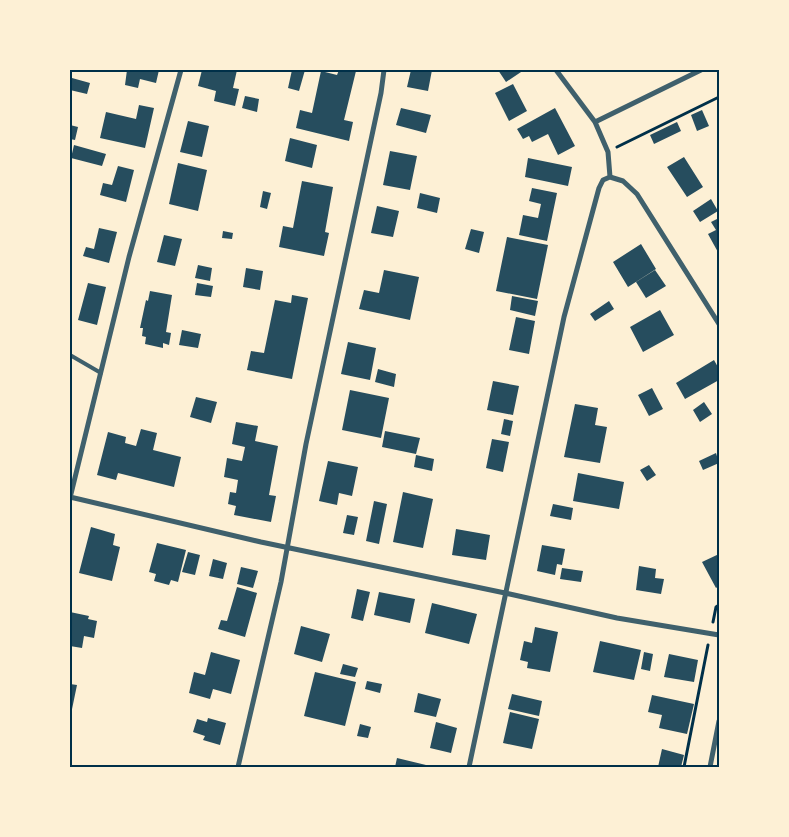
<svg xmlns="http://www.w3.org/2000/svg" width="789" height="837" viewBox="0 0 789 837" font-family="Georgia,serif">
  <rect width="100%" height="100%" fill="#fdf0d5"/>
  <path fill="#264d5e" d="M127,70H159L156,83L140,79L138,88L125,85Z
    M202,70H237L233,88L239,89L235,106L214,101L216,91L198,86Z
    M292,70H305L299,91L288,88Z
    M339,70L356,71L344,120L353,122L349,141L296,128L300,110L312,113L321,71L337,75Z
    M411,70H432L428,91L407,87Z
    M498,70H524L506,82Z
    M72,78L90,83L87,94L70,90Z
    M513,84L527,111L509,121L495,93Z
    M245,96L259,99L257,112L242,108Z
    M139,105L154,108L145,148L100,138L106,112L136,119Z
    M401,108L431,115L426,133L396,125Z
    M555,108L575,146L558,155L548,134L532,142L529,136L523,139L517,129Z
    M702,110L709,126L697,131L691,115Z
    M188,121L209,126L202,157L180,152Z
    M677,122L681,131L654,144L650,135Z
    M70,125L78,127L75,140L70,139Z
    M290,138L317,145L312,168L285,161Z
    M74,145L106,154L102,166L71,158Z
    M390,151L417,156L410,190L383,185Z
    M684,157L703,187L687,197L667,167Z
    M528,158L572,167L568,186L525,177Z
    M178,163L207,170L198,211L169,204Z
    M118,166L134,170L126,202L100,195L103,183L112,185Z
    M302,181L333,187L325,232L329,233L324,256L279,247L283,226L293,228Z
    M532,188L557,193L547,241L519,235L523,215L538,218L541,204L529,201Z
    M263,191L271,193L267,209L260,207Z
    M420,193L440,198L437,213L417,208Z
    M711,199L718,211L700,222L693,211Z
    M377,206L399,211L393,237L371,233Z
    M719,218V254L708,234L716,230L711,222Z
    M99,228L117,232L109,263L83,256L86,247L94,249Z
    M471,229L484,232L479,253L465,249Z
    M223,231L233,233L232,239L222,238Z
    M164,235L182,239L175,266L157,262Z
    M507,237L548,245L537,299L496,291Z
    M641,244L656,269L628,287L613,262Z
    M198,265L212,268L210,281L195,278Z
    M246,268L263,271L260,290L243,287Z
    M384,270L419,277L410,320L359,309L364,290L379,293Z
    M655,270L666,286L646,298L636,282Z
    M88,283L106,287L97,325L78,320Z
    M197,283L213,286L211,297L195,295Z
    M150,291L172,295L166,332L171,333L169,345L163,343V348L145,344L146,337L142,336L143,328H140L146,300L148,301Z
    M292,295L308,298L292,379L247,370L251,351L264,353L275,300L291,303Z
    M512,296L538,301L535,316L510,310Z
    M609,301L614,309L595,321L590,314Z
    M660,310L674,335L643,352L630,327Z
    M516,317L535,321L529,354L509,350Z
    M182,330L201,334L198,348L179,345Z
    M348,342L376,348L370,380L341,374Z
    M714,360L719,369V380L685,399L676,383Z
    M378,369L396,374L394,387L375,382Z
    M493,381L519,386L513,415L487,410Z
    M652,388L663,409L649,416L638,395Z
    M350,390L389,398L381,438L342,430Z
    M196,397L217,402L211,423L190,417Z
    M704,402L712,414L700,422L693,410Z
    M575,404L598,408L595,425L607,427L600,463L564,457Z
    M504,419L513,421L510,436L501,434Z
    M236,422L258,426L255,441L278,446L269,495L276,496L271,522L234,515L236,506L228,504L230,492L236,493L238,480L224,477L227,458L242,461L245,447L232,444Z
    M141,429L157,433L153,450L181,457L174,487L118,473L116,480L97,475L108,432L126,437L125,443L136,446Z
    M385,431L420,438L416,454L382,447Z
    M492,439L509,442L503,472L486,468Z
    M716,453L719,463L703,470L699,461Z
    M416,455L434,459L432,471L414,467Z
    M328,461L358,467L352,496L339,493L337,505L319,501Z
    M649,465L656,475L647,481L640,470Z
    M578,473L624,482L619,509L573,501Z
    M403,492L433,499L423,548L393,542Z
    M374,501L387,504L379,544L366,541Z
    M553,504L573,508L571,520L550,516Z
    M347,515L358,517L354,535L343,533Z
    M91,527L115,534L113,545L120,547L112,581L79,573Z
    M456,529L490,535L486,560L452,555Z
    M157,543L186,550L178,582L171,580L169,585L154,581L156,574L149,572Z
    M542,545L565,549L562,565L557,564L555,575L537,571Z
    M188,552L200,555L195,575L182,572Z
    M719,554V586L716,588L702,562Z
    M213,559L227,563L223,579L209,576Z
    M639,566L656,569L655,578L664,579L661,594L636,590Z
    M241,567L258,571L253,588L237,584Z
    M562,568L583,571L581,582L560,579Z
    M237,587L257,593L245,637L218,629L221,620L227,621Z
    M357,589L370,592L363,621L351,618Z
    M379,592L415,599L410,623L374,615Z
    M432,603L477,614L469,644L425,633Z
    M70,612L89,616L88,619L97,621L94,638L84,636L82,648L70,646Z
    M301,626L330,634L322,662L294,654Z
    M535,627L558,632L550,672L527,668L528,662L520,660L524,641L532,643Z
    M600,641L641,650L634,680L593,672Z
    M211,652L240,660L231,694L213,689L210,699L189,693L194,672L205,675Z
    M644,652L653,654L650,671L641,669Z
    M669,654L698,660L694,682L664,677Z
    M343,664L358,668L355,677L340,674Z
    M315,672L356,682L345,726L304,716Z
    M367,681L382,684L380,693L365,689Z
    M70,684L77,685L71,714H70Z
    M418,693L441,699L436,717L414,712Z
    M512,694L542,701L539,716L508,709Z
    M652,695L694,704L687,734L659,728L662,715L648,712Z
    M510,712L539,719L532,749L503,743Z
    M208,718L226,723L220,745L203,740L205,736L193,732L197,719L207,722Z
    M436,722L457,728L451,753L430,748Z
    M360,724L371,727L368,738L357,736Z
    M662,749L684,755L681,767H658Z
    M397,758L426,765V767H395Z"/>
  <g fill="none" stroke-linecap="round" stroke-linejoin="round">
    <path stroke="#003049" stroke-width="3" d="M617,147L719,97
      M713,622L716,607L719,605
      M684,767L708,645"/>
    <path stroke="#3f606c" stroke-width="4" d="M70,355L101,373"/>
    <path stroke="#3f606c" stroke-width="5" d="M556,70L595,122L608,152L610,177L623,181L637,194L719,324
      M595,122L701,70
      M70,497L261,542L505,593L617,618L719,635
      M70,498L129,257L181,70
      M238,767L281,582L306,444L381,93L384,70
      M469,767L564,317L599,188L603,180L610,177
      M710,767L719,721"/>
  </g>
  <rect width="789" height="837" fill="none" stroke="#fdf0d5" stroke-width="142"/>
  <rect x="71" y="71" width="647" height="695" fill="none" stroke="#003049" stroke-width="2"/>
</svg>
